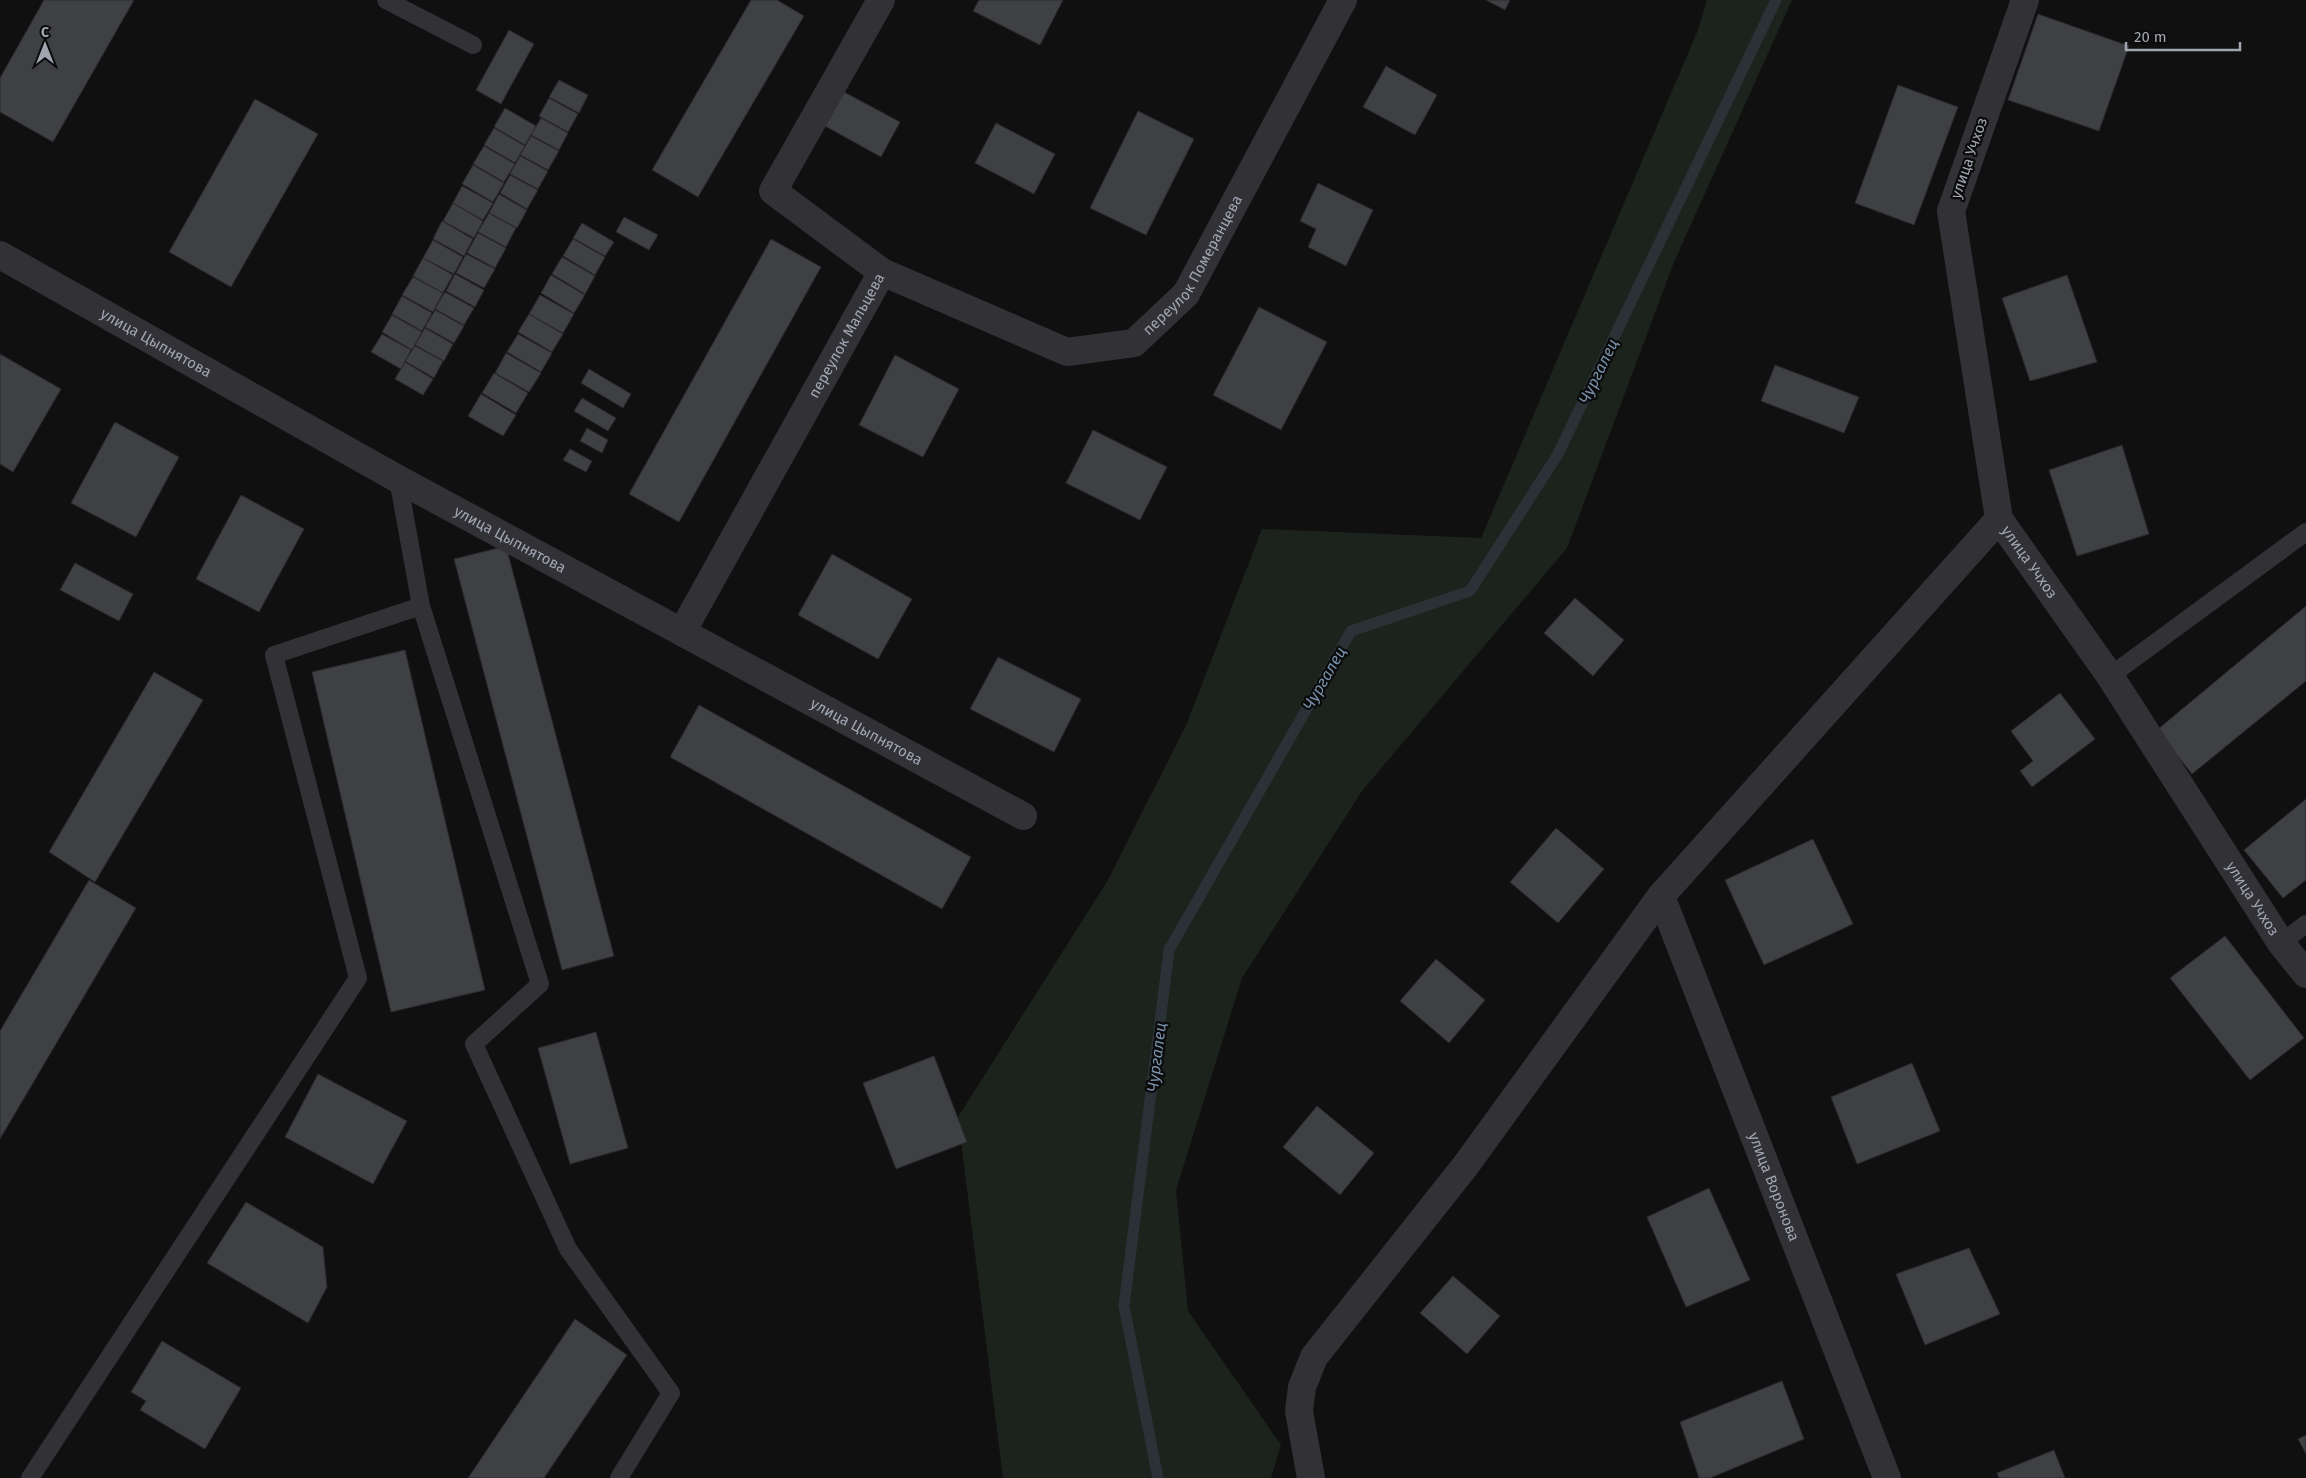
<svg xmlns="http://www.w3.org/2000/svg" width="2306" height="1478" viewBox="0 0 2306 1478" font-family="'Fira Sans',sans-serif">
  <rect width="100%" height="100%" fill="#101011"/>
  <path fill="#1c231d" d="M1707,0H1792L1674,262L1567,548L1362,791L1242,978L1176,1190L1188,1311L1281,1445L1271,1478H1003L958,1117L1108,880L1187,723L1262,529L1481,538L1698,30Z"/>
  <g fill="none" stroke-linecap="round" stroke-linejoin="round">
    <path stroke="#2a3238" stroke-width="11" d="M1158,1478L1124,1306L1169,950L1351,631L1470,591L1558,454L1776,0"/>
  </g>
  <path fill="#3f4044" stroke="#2a2a2d" d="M44,0H134L53,142L0,112V78Z
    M751,0H777L804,16L698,197L652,170Z
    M979,0H1063L1040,45L973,11Z
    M1486,0H1510L1505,10Z
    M2038,14L2129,46L2099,131L2008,100Z
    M509,30L534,44L501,104L476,90Z
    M1386,66L1437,95L1415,135L1363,107Z
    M559,80L588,95L579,113L549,97Z
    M1898,85L1958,107L1914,225L1855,203Z
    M844,92L900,122L881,157L825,126Z
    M549,98L578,114L568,132L539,116Z
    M255,99L318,134L231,287L169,252Z
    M505,108L536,126L525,145L494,127Z
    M1138,111L1194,139L1146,235L1090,208Z
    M541,118L568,133L559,150L531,135Z
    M996,123L1055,154L1034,194L975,163Z
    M494,128L525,146L515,163L484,145Z
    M531,136L559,151L548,170L520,155Z
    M484,146L515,164L504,182L473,164Z
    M520,156L548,171L538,189L510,174Z
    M473,165L504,183L493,202L462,184Z
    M510,175L538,190L527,209L500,193Z
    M1318,183L1373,210L1346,266L1308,247L1316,229L1300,221Z
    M462,186L493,203L483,220L453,203Z
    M499,194L527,210L517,228L489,213Z
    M453,203L483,221L474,238L443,221Z
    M489,213L516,228L506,247L478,232Z
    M624,217L658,235L649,250L616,232Z
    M442,221L473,239L464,256L433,239Z
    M582,223L614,242L605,256L573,238Z
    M478,233L506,248L495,268L467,253Z
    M573,239L605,257L595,275L563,256Z
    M771,239L821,267L679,522L629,494Z
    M433,240L463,257L454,274L423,258Z
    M466,254L495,269L484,288L456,273Z
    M562,257L595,276L585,294L552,274Z
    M423,258L453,275L443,293L413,276Z
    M455,274L484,290L475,307L446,291Z
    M551,275L585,295L574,313L541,293Z
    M2067,275L2097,362L2030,381L2002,298Z
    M413,277L443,293L433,312L402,295Z
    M445,292L474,308L464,325L435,309Z
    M540,295L574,314L563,333L529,314Z
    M402,296L432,313L422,331L392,314Z
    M1259,307L1327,342L1281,430L1213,395Z
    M435,310L464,326L454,343L425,327Z
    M529,314L563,334L552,352L518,332Z
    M392,315L422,332L412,350L382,332Z
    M425,328L453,344L444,361L415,345Z
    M382,334L411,350L401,369L371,352Z
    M518,334L552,353L541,372L507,352Z
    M415,346L443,361L434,378L405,361Z
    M506,353L541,373L529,392L495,373Z
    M0,354L61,389L13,472L0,464Z
    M895,355L959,389L923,457L859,425Z
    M405,362L433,379L423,395L395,379Z
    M1775,365L1859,397L1844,433L1761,401Z
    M589,369L631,394L623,408L581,383Z
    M494,373L528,393L516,413L482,393Z
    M481,394L516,415L503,436L468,416Z
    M582,398L616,418L608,431L574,411Z
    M115,422L179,457L136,537L71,503Z
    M587,428L608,440L602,453L580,441Z
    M1093,430L1167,467L1140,520L1066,483Z
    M2122,445L2149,534L2077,556L2049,470Z
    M570,449L592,461L586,472L563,460Z
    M241,495L304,529L259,612L196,579Z
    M506,546L614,956L562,970L454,559Z
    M832,554L912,599L878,659L798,615Z
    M75,563L133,594L119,621L60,590Z
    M1575,598L1624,640L1593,676L1544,633Z
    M2306,606V681L2192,774L2157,730Z
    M405,650L485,990L391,1012L312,672Z
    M998,657L1081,699L1054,752L970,709Z
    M154,672L203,700L95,882L49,852Z
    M2060,693L2095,739L2032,787L2020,771L2033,761L2011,731Z
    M699,705L971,857L942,909L670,757Z
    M2306,799V880L2283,898L2244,850Z
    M1556,828L1604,869L1558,923L1510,882Z
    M1813,839L1853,924L1764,965L1725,880Z
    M89,880L136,908L0,1139V1031Z
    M2225,936L2304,1038L2250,1080L2170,978Z
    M1436,959L1485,1000L1449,1043L1400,1001Z
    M596,1032L628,1148L570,1164L538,1048Z
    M934,1056L967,1142L896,1169L863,1083Z
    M1912,1063L1940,1131L1857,1164L1831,1097Z
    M318,1074L407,1121L373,1184L285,1137Z
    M1317,1106L1374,1153L1340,1195L1283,1147Z
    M1709,1188L1750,1280L1686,1307L1647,1217Z
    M246,1202L323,1247L327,1287L308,1323L207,1263Z
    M1969,1248L2000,1314L1925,1345L1896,1274Z
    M1453,1276L1500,1316L1467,1354L1420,1313Z
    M575,1319L627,1355L544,1478H468Z
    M162,1341L241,1388L205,1449L140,1410L146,1401L131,1392Z
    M1782,1381L1804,1439L1710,1478H1699L1680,1422Z
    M2306,1435V1454L2298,1439Z
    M2054,1450L2065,1478H1999L1997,1473Z"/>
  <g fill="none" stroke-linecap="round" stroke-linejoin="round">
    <path stroke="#313136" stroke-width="18" d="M386,0L473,45
      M398,479L421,606L540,984L474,1044L568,1249L671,1393L619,1478
      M2110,676L2306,532
      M2281,943L2306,924
      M30,1478L358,978L274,655L421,606"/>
    <g stroke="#313136" stroke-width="28">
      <path id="s1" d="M2025,0L1951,211L1999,519L2110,676L2281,943L2306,974"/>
      <path id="s2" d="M0,255L398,479L1023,816"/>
      <path id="s3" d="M882,272L1067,352L1134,343L1186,294L1343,0"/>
      <path id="s4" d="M682,632L882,272L773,191L881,0"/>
      <path id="s5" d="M1661,896L1887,1478"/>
      <path d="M1311,1478L1299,1411L1302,1387L1314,1357L1466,1165L1661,896L1999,519"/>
    </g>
  </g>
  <g text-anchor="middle" stroke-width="4.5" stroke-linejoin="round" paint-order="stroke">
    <g font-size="15" fill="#a1a6b1" stroke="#0b0b0c">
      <text transform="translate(1969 158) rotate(-71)" y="5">улица Учхоз</text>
      <text dy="5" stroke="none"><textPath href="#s3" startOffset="368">переулок Померанцева</textPath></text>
      <text dy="5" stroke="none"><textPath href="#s4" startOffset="339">переулок Мальцева</textPath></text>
      <text dy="5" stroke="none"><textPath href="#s2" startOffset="179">улица Цыпнятова</textPath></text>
      <text dy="5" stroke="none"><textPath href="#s2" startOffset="584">улица Цыпнятова</textPath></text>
      <text dy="5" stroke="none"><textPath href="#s1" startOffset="588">улица Учхоз</textPath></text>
      <text dy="5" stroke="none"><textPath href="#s2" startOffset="989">улица Цыпнятова</textPath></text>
      <text dy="5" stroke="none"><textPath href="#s1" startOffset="992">улица Учхоз</textPath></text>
      <text dy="5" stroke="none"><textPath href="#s5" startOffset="312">улица Воронова</textPath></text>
    </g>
    <g font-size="16" font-style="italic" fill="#7992ab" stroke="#0b0b0c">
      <text transform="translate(1598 371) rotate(-64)" y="6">Чургалец</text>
      <text transform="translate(1324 678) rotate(-60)" y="6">Чургалец</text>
      <text transform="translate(1156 1057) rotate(-83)" y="6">Чургалец</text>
    </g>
  </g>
  <g transform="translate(45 45)" stroke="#0b0b0c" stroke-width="4" paint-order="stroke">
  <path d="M0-4L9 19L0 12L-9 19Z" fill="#a1a6b1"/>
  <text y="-8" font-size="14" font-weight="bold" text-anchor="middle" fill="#a1a6b1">С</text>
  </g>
  <path d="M2126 42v8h114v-8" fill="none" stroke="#a1a6b1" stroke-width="2.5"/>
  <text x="2134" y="42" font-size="15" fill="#a1a6b1" stroke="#0b0b0c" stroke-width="4" paint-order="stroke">20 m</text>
</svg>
